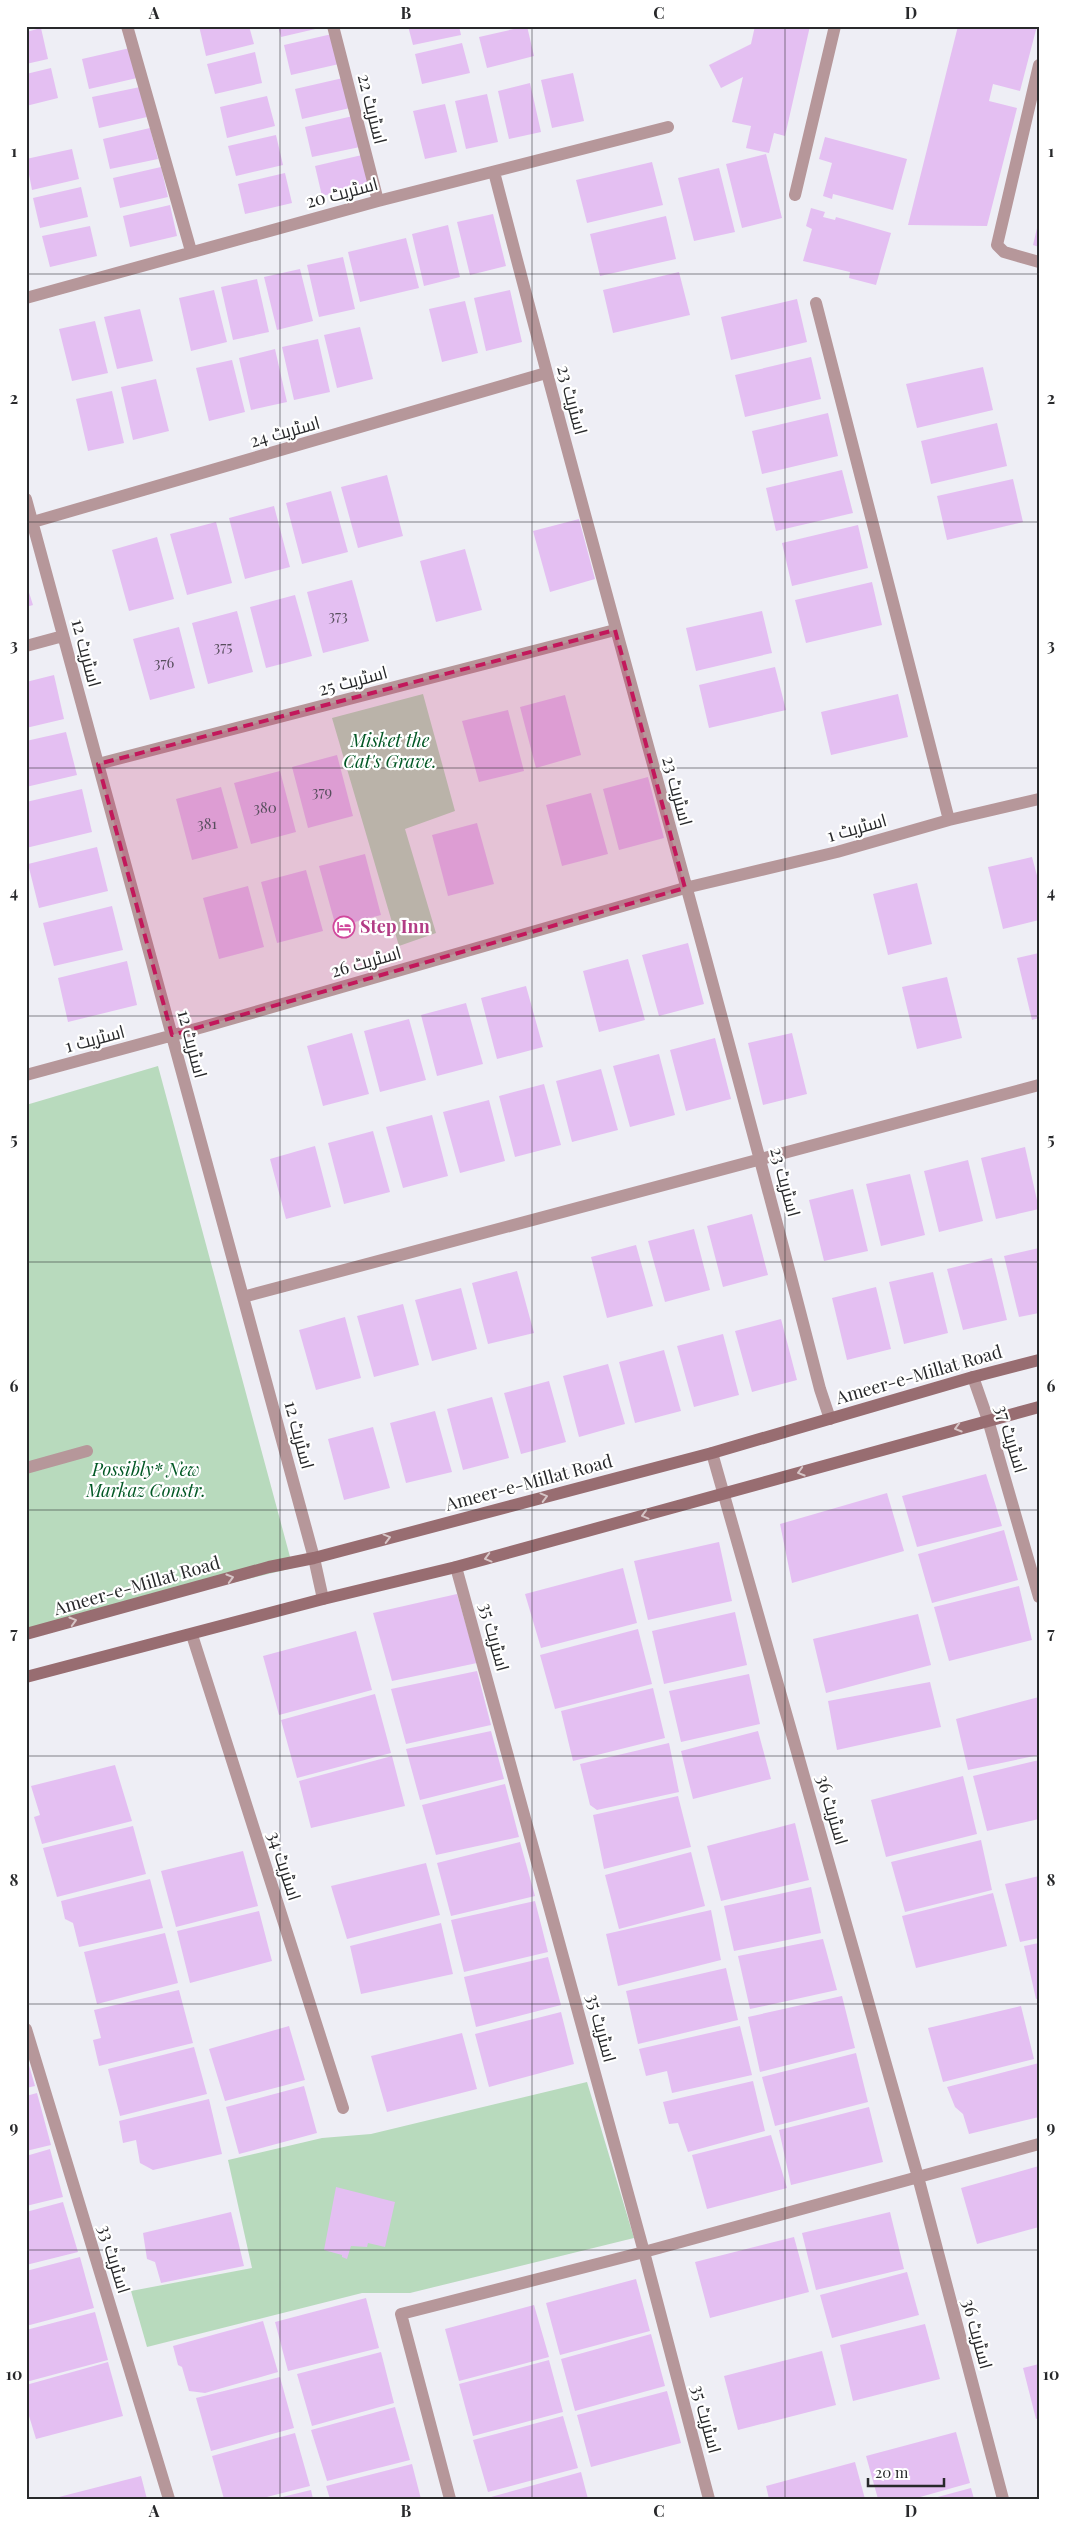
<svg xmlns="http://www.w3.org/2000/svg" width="1065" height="2525" viewBox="0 0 1065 2525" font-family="'Playfair Display',Cairo,serif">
  <rect width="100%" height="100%" fill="#eeeef5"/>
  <path fill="#b8dabd" d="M423,694L455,811L405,829L436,933L399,946L332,718Z
    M158,1066L293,1568L26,1633V1105Z
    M587,2082L634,2238L410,2293H362L147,2347L131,2291L252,2268L228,2160L322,2138L371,2134Z"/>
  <path fill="#e4bff2" d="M199,26H249L254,44L206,56Z
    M278,26H324V27L281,37Z
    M408,26H459L461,35L413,45Z
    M527,26L534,56L487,68L479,37Z
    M755,26H810L785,136L774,133L769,153L746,148L751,126L732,122L743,77L721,88L709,65L751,44Z
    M958,26H1037L1020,91L993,84L989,101L1017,108L987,226L908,225Z
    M41,28L48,59L26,64V32Z
    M332,34L339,64L291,75L284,45Z
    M462,43L470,73L422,84L415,54Z
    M130,48L137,78L89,89L82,59Z
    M255,52L262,83L215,94L207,64Z
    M51,68L58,98L26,106V74Z
    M573,73L584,121L552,128L541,80Z
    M343,78L350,108L302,119L295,89Z
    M530,83L541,132L509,139L498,91Z
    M140,87L147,117L99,128L92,97Z
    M487,94L498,142L466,149L455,101Z
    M267,96L275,126L227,138L220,107Z
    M445,104L457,152L425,159L413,111Z
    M353,116L360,147L312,157L305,127Z
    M150,128L158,159L110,169L103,139Z
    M276,135L283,165L236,176L228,146Z
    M825,137L907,159L893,210L833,194L832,199L823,196L832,163L819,159Z
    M72,149L79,179L32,190L26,159Z
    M766,154L782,218L742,228L726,164Z
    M362,155L370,185L322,196L315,166Z
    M652,162L663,205L587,223L576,180Z
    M161,167L168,197L120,208L113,178Z
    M719,168L735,232L694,241L678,178Z
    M285,173L292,203L245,214L238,184Z
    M81,187L88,217L40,228L33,198Z
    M170,205L177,236L130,247L123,216Z
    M811,208L825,212L823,217L835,220L836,217L891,233L876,285L849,278L850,272L803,261L812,229L806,226Z
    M493,214L506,266L470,275L457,222Z
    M666,216L676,259L600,276L590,234Z
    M1038,224H1039V247L1033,245Z
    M448,225L460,277L424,286L412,234Z
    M90,226L97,256L50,267L42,236Z
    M406,238L419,288L360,302L348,252Z
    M343,257L355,309L319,317L307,265Z
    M300,269L313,321L277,330L264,277Z
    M679,272L690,315L613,333L603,290Z
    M257,279L269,332L233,340L221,287Z
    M214,290L227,342L191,351L179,298Z
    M510,290L522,342L486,351L474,298Z
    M797,299L807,342L731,360L721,317Z
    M465,301L478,353L442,362L429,309Z
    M140,309L153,361L117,369L104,317Z
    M95,321L108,373L72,381L59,329Z
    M360,327L373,379L337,388L324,335Z
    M318,339L330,392L294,400L282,347Z
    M275,349L287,402L251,410L239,358Z
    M811,357L821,399L745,417L735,375Z
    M232,360L245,412L209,421L196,368Z
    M983,367L993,410L917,428L906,384Z
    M156,379L169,431L133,440L121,387Z
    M112,391L124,443L88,451L76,399Z
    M828,413L838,456L762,474L752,431Z
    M997,423L1007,466L931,484L921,441Z
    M842,470L853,513L776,531L766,488Z
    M387,475L403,536L358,548L341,487Z
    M1013,479L1023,522L947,540L937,496Z
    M331,491L348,552L302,564L286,503Z
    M274,506L290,567L245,579L229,518Z
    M579,519L595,579L550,592L533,531Z
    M216,522L232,583L187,595L170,534Z
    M858,525L868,568L792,586L782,543Z
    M157,537L174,599L129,611L112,550Z
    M465,549L482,610L436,622L420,561Z
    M352,580L369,641L323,653L307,592Z
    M872,582L882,625L806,643L795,600Z
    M26,583L33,605L26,607Z
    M295,595L312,656L266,668L250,607Z
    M237,611L253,672L208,684L192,623Z
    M762,611L772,653L696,671L686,628Z
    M179,627L195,688L150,700L133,639Z
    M775,667L786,710L709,728L699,685Z
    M54,675L64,719L26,728V682Z
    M898,694L908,737L831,755L821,712Z
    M565,695L581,755L536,768L520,707Z
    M508,710L524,771L479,782L462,721Z
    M66,732L77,775L26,787V741Z
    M337,755L353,816L308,828L292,767Z
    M280,771L296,832L251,844L234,783Z
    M648,777L664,838L619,850L603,789Z
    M221,787L238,848L192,860L176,799Z
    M82,789L92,832L26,848V802Z
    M591,793L608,854L562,866L546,805Z
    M477,823L494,884L448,896L432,835Z
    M97,847L108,891L39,908L28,864Z
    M365,854L381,915L336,927L319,866Z
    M1032,857L1039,883V920L1003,929L988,867Z
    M306,870L323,931L277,943L261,882Z
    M917,883L932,944L888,955L873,894Z
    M248,886L264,947L219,959L203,898Z
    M112,906L123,950L54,966L43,923Z
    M688,943L704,1004L659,1016L642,955Z
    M1039,953V1018L1032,1020L1017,958Z
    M628,959L645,1020L599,1032L583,971Z
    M127,961L137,1005L68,1022L58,978Z
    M947,977L962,1038L917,1049L902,987Z
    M526,986L543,1047L497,1059L481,998Z
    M466,1003L483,1064L437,1076L421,1015Z
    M409,1019L426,1080L380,1092L364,1031Z
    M352,1033L369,1094L323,1106L307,1046Z
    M792,1033L807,1094L763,1105L748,1043Z
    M715,1038L731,1099L686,1111L670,1050Z
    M659,1054L675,1115L630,1127L613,1066Z
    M601,1069L618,1130L572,1142L556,1081Z
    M544,1084L561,1145L515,1157L499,1096Z
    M489,1100L505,1161L460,1173L443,1112Z
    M432,1115L448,1176L403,1188L386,1127Z
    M373,1131L390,1192L344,1204L328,1143Z
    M315,1146L331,1207L286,1219L270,1159Z
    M1025,1147L1039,1209L996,1219L981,1158Z
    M968,1160L983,1221L939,1232L924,1171Z
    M910,1174L925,1235L881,1246L866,1184Z
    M853,1189L868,1251L824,1261L809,1200Z
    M752,1214L768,1275L723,1287L707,1226Z
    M694,1229L710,1290L665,1302L648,1241Z
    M636,1245L653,1306L607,1318L591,1257Z
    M1039,1248V1313L1019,1317L1004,1256Z
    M992,1258L1007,1320L963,1330L947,1269Z
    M517,1271L534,1333L488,1344L472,1283Z
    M933,1272L948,1333L904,1344L889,1282Z
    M876,1287L891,1349L847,1360L832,1298Z
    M461,1288L477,1349L432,1361L415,1300Z
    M403,1304L419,1365L374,1377L357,1316Z
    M345,1317L361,1378L316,1390L299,1330Z
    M781,1319L797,1380L752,1392L735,1331Z
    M723,1334L739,1395L694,1407L677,1346Z
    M664,1350L681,1411L635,1423L619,1362Z
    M608,1364L625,1424L579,1437L563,1376Z
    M549,1381L566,1442L521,1454L504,1393Z
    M492,1397L509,1458L463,1470L447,1409Z
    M435,1411L452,1472L406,1483L390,1423Z
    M373,1427L390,1488L344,1500L328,1439Z
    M986,1474L1002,1526L917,1547L902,1496Z
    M887,1493L904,1551L792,1583L780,1524Z
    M1004,1530L1018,1580L932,1603L918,1554Z
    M719,1542L732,1601L648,1620L634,1561Z
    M623,1568L637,1623L541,1648L525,1594Z
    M1019,1586L1032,1640L949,1661L934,1607Z
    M457,1594L477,1663L392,1681L373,1613Z
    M735,1612L747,1665L664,1684L652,1631Z
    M918,1614L931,1665L826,1693L813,1639Z
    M638,1629L652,1684L555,1709L540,1655Z
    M356,1631L372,1690L279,1715L263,1656Z
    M477,1671L491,1725L406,1744L391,1689Z
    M749,1674L760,1724L681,1742L669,1691Z
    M930,1682L941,1727L837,1750L828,1701Z
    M653,1688L665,1738L573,1761L561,1711Z
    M375,1694L391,1753L297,1778L281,1720Z
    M1039,1697V1755L968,1770L956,1719Z
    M491,1731L504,1779L420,1800L406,1749Z
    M758,1731L771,1779L693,1799L681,1751Z
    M669,1743L679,1792L597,1810L590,1805L580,1764Z
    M392,1756L405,1806L311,1828L299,1781Z
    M1039,1760V1819L987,1831L973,1776Z
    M115,1765L132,1821L42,1844L34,1817L40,1815L31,1786Z
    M963,1776L977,1834L886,1857L871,1800Z
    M505,1784L519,1837L436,1855L422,1805Z
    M678,1796L691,1847L604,1869L593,1815Z
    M795,1823L809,1880L721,1901L707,1846Z
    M133,1826L146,1874L57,1897L43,1848Z
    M981,1840L992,1890L905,1912L891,1862Z
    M520,1842L535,1896L451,1916L437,1863Z
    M243,1851L258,1906L176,1927L161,1871Z
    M691,1852L705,1906L619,1929L605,1875Z
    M426,1863L440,1915L347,1939L331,1886Z
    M1039,1876V1938L1020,1942L1005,1884Z
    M150,1879L163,1928L79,1947L73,1923L65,1919L61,1901Z
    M811,1887L821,1933L734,1951L724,1906Z
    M993,1893L1007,1946L916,1968L902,1916Z
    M535,1901L548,1952L464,1972L451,1920Z
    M711,1910L721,1960L618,1986L606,1934Z
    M259,1911L272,1961L190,1983L177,1931Z
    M441,1923L453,1974L361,1994L350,1946Z
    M165,1933L178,1983L97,2004L84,1952Z
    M823,1939L837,1990L750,2009L738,1956Z
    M1039,1943V1998L1036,1999L1024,1946Z
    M548,1957L561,2005L476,2027L464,1977Z
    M726,1968L738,2020L638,2044L626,1991Z
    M179,1990L193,2043L99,2066L93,2040L101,2038L94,2010Z
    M842,1996L855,2048L760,2072L748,2017Z
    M1021,2006L1034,2059L943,2082L928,2028Z
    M561,2012L574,2064L489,2087L475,2034Z
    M289,2026L305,2080L225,2101L209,2049Z
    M740,2026L752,2075L672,2093L667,2071L646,2076L639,2049Z
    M462,2033L477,2089L387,2112L371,2056Z
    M194,2047L207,2094L120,2116L108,2069Z
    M856,2053L868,2102L775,2126L762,2077Z
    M26,2055L35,2086L26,2088Z
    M1039,2063V2117L969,2134L963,2114L955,2107L947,2087Z
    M753,2081L765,2131L688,2152L678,2123L669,2124L663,2102Z
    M304,2086L317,2133L239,2154L226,2107Z
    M37,2093L51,2145L26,2151V2096Z
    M209,2099L222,2154L153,2170L140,2163L136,2140L123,2143L119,2121Z
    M869,2107L883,2162L791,2185L779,2130Z
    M771,2135L787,2188L707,2209L692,2155Z
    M50,2149L63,2197L26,2206V2156Z
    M1039,2166V2227L977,2244L961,2188Z
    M336,2187L395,2202L385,2247L368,2243L367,2247L351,2246L347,2259L342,2257V2255L324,2250Z
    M63,2202L78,2252L26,2265V2212Z
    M231,2212L244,2266L161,2283L155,2262L147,2259L143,2233Z
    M890,2212L904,2269L816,2290L802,2233Z
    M794,2237L809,2292L710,2318L695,2262Z
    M80,2257L94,2308L26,2326V2271Z
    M907,2272L919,2315L832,2338L820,2295Z
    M636,2279L650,2331L560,2355L546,2303Z
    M366,2298L379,2348L288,2371L275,2322Z
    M534,2305L549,2357L459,2381L445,2329Z
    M95,2312L108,2360L26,2382V2330Z
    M263,2321L278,2372L205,2393L189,2391L182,2367L178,2365L173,2346Z
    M925,2324L940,2379L853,2401L840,2345Z
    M651,2334L665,2386L575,2411L561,2359Z
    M822,2351L836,2405L738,2430L724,2376Z
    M381,2352L394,2403L312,2426L297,2374Z
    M549,2360L563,2412L473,2436L459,2384Z
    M108,2362L123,2416L36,2439L26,2406V2385Z
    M1039,2364V2418L1036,2419L1023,2368Z
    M280,2377L294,2428L211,2451L196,2398Z
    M667,2391L681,2443L591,2467L577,2415Z
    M395,2407L410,2460L327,2481L311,2430Z
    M563,2416L578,2468L488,2492L473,2440Z
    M956,2432L970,2483L913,2499H878L866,2456Z
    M295,2433L310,2486L259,2499H224L212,2456Z
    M855,2462L865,2499H769L766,2486Z
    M412,2464L421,2499H330L326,2486Z
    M581,2472L588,2499H491V2497Z
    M141,2476L147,2499H55V2498Z
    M971,2488L974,2499H934V2498Z
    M311,2490L313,2499H278V2498Z"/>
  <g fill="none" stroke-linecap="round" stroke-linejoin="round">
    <path stroke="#b6979a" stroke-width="12" d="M127,26L191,251
      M333,26L378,201
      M1039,65L997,245L1004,252L1039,262
      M494,172C599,579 716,982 820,1389L830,1419
      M795,195L835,26
      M26,298L378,201L668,127
      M816,303L949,820
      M26,499L314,1558L323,1599
      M33,522L546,373
      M26,646L63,636
      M98,764L615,630
      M26,1075L203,1027L685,888L837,852L949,820L1039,799
      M243,1297L1039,1085
      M973,1377L988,1420L1039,1597
      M712,1453L918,2177L1003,2499
      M26,1468L87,1451
      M456,1567L644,2252L709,2499
      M192,1635L343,2108
      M26,2029L169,2499
      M450,2499L401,2314L644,2252L1039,2144"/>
    <path stroke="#986d71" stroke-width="12" d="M26,1634L269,1567L314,1558L712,1453L973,1377L1039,1360
      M26,1677L323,1599L456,1567L1039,1407"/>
  </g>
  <defs><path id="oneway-chevron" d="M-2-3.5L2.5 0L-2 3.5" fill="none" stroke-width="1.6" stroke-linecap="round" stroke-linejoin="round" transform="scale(1.25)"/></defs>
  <g stroke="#d6c5c6">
    <use href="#oneway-chevron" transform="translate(958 1428) rotate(164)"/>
    <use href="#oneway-chevron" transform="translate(801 1472) rotate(164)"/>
    <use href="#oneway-chevron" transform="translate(544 1497) rotate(-15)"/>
    <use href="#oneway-chevron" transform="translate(645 1515) rotate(165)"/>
    <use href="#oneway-chevron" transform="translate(387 1538) rotate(-15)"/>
    <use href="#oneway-chevron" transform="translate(488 1558) rotate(165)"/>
    <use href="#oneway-chevron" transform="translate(230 1578) rotate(-16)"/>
    <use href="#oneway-chevron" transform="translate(73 1621) rotate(-16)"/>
  </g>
  <path fill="#c2185b" fill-opacity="0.2" stroke="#c2185b" stroke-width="4" stroke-dasharray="10 6" stroke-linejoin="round" d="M615,630L685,888L172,1035L98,764Z"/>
  <path fill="none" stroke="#28292b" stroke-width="1" stroke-opacity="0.55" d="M280,26V2499M532,26V2499M785,26V2499M26,274H1039M26,522H1039M26,768H1039M26,1016H1039M26,1262H1039M26,1510H1039M26,1756H1039M26,2004H1039M26,2250H1039"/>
  <defs>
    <g id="hotel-ring" transform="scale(1.125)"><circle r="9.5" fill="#fff" stroke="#d1479c" stroke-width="1.5"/><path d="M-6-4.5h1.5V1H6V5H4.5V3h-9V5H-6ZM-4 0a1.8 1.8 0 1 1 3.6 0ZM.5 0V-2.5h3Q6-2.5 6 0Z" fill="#d1479c"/></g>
  </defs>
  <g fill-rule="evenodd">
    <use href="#hotel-ring" x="344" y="927"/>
  </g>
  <g text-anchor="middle" stroke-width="4.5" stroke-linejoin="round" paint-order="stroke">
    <g font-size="15" fill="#574e5d">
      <text x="338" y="621">373</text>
      <text x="223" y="652">375</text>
      <text x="164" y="668">376</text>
      <text x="322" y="797">379</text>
      <text x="265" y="813">380</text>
      <text x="207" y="829">381</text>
    </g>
    <g font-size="18" fill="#28292b" stroke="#fff">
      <text transform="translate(372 109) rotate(76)" y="6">اسٹریٹ 22</text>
      <text transform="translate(342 193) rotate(-15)" y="6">اسٹریٹ 20</text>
      <text transform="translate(572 400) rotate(75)" y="6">اسٹریٹ 23</text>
      <text transform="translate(285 432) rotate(-16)" y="6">اسٹریٹ 24</text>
      <text transform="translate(86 653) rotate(75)" y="6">اسٹریٹ 12</text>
      <text transform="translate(353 681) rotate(-15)" y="6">اسٹریٹ 25</text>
      <text transform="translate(677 791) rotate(75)" y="6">اسٹریٹ 23</text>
      <text transform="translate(857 828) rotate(-16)" y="6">اسٹریٹ 1</text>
      <text transform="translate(366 962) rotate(-16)" y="6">اسٹریٹ 26</text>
      <text transform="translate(95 1039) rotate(-15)" y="6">اسٹریٹ 1</text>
      <text transform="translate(192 1044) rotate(75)" y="6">اسٹریٹ 12</text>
      <text transform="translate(785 1182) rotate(75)" y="6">اسٹریٹ 23</text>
      <text transform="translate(919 1375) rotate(-16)" y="6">Ameer-e-Millat Road</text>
      <text transform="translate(299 1435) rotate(75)" y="6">اسٹریٹ 12</text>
      <text transform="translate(1011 1439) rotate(73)" y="6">اسٹریٹ 37</text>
      <text transform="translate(529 1483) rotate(-15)" y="6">Ameer-e-Millat Road</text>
      <text transform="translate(137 1586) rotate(-16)" y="6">Ameer-e-Millat Road</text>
      <text transform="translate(494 1637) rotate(75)" y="6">اسٹریٹ 35</text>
      <text transform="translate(832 1810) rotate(74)" y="6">اسٹریٹ 36</text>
      <text transform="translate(284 1866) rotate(72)" y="6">اسٹریٹ 34</text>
      <text transform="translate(601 2028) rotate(75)" y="6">اسٹریٹ 35</text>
      <text transform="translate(114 2259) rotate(73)" y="6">اسٹریٹ 33</text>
      <text transform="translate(977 2334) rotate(75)" y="6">اسٹریٹ 36</text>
      <text transform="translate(706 2419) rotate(75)" y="6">اسٹریٹ 35</text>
    </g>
    <g font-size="18" font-style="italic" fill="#025825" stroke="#fff">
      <text x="390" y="747">Misket the<tspan x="390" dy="21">Cat's Grave.</tspan></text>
      <text x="146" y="1476">Possibly* New<tspan x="146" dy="21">Markaz Constr.</tspan></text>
    </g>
    <g font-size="18" font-weight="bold" fill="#b23c85" stroke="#fff" text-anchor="start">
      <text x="360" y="933">Step Inn</text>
    </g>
  </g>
  <rect width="1065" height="2525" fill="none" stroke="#ffffff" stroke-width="55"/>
  <path d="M868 2478v8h76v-8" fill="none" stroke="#28292b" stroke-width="2.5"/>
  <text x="875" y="2478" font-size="15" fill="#28292b" stroke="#ffffff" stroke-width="4" paint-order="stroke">20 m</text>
  <rect x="28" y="28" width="1010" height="2470" fill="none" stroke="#28292b" stroke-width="2"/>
  <g font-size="16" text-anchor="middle" font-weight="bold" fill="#28292b">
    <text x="154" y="19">A</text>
    <text x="406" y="19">B</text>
    <text x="659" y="19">C</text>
    <text x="911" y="19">D</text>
    <text x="14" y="157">1</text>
    <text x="1051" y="157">1</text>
    <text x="14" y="404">2</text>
    <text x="1051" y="404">2</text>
    <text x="14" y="651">3</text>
    <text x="1051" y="651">3</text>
    <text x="14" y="898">4</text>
    <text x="1051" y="898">4</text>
    <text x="14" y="1145">5</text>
    <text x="1051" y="1145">5</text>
    <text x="14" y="1392">6</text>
    <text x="1051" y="1392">6</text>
    <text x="14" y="1639">7</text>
    <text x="1051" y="1639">7</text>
    <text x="14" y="1886">8</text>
    <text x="1051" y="1886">8</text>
    <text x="14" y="2133">9</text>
    <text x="1051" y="2133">9</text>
    <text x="14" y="2380">10</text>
    <text x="1051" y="2380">10</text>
    <text x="154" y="2517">A</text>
    <text x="406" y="2517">B</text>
    <text x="659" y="2517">C</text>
    <text x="911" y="2517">D</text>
  </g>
</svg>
